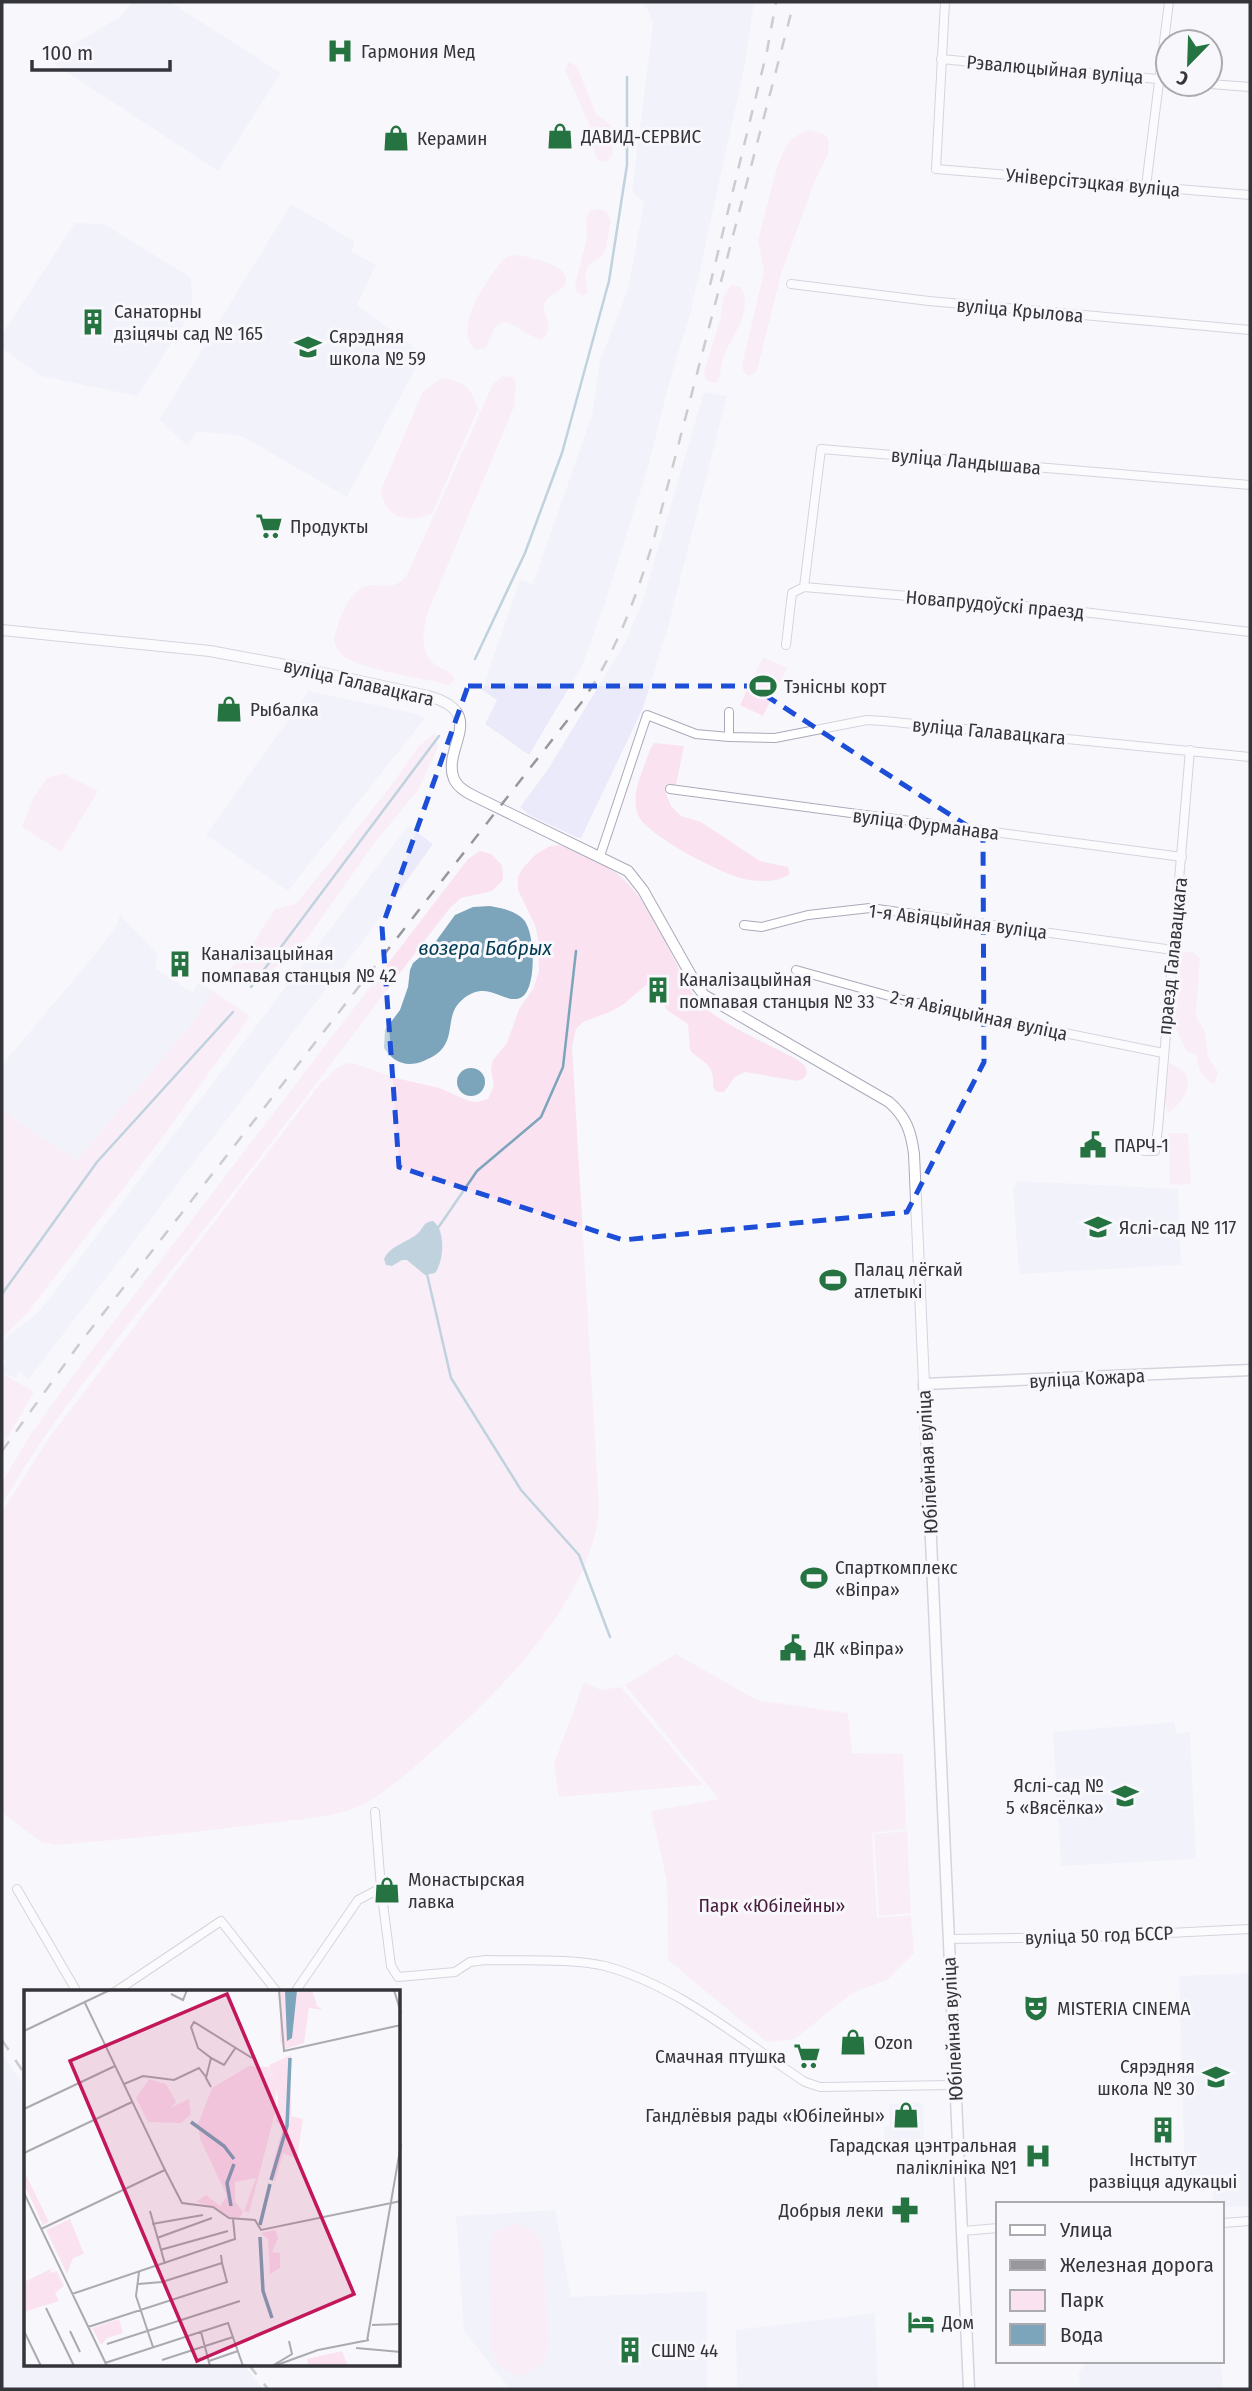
<svg xmlns="http://www.w3.org/2000/svg" width="1252" height="2391" viewBox="0 0 1252 2391" font-family="'Fira Sans Condensed',sans-serif">
  <rect width="100%" height="100%" fill="#f8f8fc"/>
  <path fill="#ebeafb" d="M132,2H170L281,73L218,171L53,63L59,53L120,17Z
    M641,2H754L744,69L691,311L671,376L648,467L605,603L582,666L529,755L485,724L497,700L482,690L520,580L533,584L592,415L600,361L628,289L644,203L632,191L653,23L647,8Z
    M291,204L354,241L352,252L376,265L357,305L423,354L347,497L242,436L197,431L187,445L159,420Z
    M75,223L104,224L191,278L193,310L137,396L41,376L2,348V334Z
    M704,392L727,396L668,627L643,708L581,838L576,837L529,815L520,807L547,771L626,641L643,600Z
    M309,691L417,714L425,718L288,891L206,835Z
    M408,826L433,844L378,921L29,1379L19,1371L16,1378L2,1372L6,1361L2,1359L4,1339L39,1312Z
    M120,915L157,953L156,969L192,992L199,982L213,991L193,1022L77,1160L16,1120L2,1108V1065L92,958L116,927Z
    M1018,1181L1178,1189L1181,1265L1019,1274L1013,1188Z
    M1174,1722L1176,1733L1190,1732L1196,1859L1061,1866L1053,1732Z
    M1250,1973V2206L1222,2207V2204H1213L1212,2179L1185,2180L1179,1976Z
    M2,2054L26,2088V2365H244L263,2389H2Z
    M923,2103L924,2141L885,2143L884,2127L890,2126L889,2104Z
    M555,2210L571,2297L707,2291V2389H510L464,2331L456,2216Z
    M875,2313L878,2389H737L736,2330Z
    M1086,2361H1221L1223,2389H1080L1079,2373Z"/>
  <path fill="#fae2f1" d="M568,62L577,66L596,114L611,125L613,154L607,162L600,161L595,155L589,124L565,70Z
    M807,130L822,133L828,139L829,152L815,181L782,271L757,371L749,376L744,373L742,365L764,272L758,240L777,167L785,148L791,139Z
    M601,209L606,212L611,220L606,248L601,257L588,266L585,276L588,293L582,296L576,291L575,285L587,238L586,219L590,211Z
    M515,255C527,256 578,266 564,286C558,294 548,294 544,305C544,318 556,330 541,339C526,337 518,324 503,322L495,327L486,348L476,350C450,331 488,278 502,261L508,256Z
    M731,285L741,287C754,311 732,335 724,356C720,365 722,375 717,382L711,383L705,379L704,372L720,320L724,295Z
    M502,376L512,377L516,382L514,407L428,612C423,630 418,656 439,667C446,671 452,671 455,680L449,685L441,683C419,678 363,669 346,658C339,654 336,648 334,640C338,621 349,586 373,585C388,585 396,589 407,575L493,384Z
    M441,378C465,382 470,385 478,409L432,514C406,523 386,520 381,490L423,391Z
    M763,657L787,668L763,716L740,705Z
    M435,733L438,747L419,789L375,842L309,936L268,975H222L245,956L275,909L296,904L391,786L419,746Z
    M654,743L684,746L676,785H669L666,794L671,806L681,816L701,822L760,861L788,867L790,874C778,882 764,882 749,880C726,877 650,837 639,817C629,796 643,770 650,750Z
    M63,773L98,791L61,852L22,827L33,798L47,778Z
    M559,845C626,865 644,897 673,957C681,972 688,990 700,1003C717,1022 774,1047 798,1060L805,1066L807,1073L804,1078L798,1081L745,1072L735,1077L724,1092H717L713,1087C715,1062 704,1065 690,1050L688,1024L667,1010L664,1005L666,989L658,982L646,985L624,1004L612,1011L583,1022L576,1029L572,1047L599,1508C593,1601 495,1697 428,1755C406,1774 382,1797 355,1808C325,1819 292,1820 261,1824C192,1833 123,1839 55,1845L41,1842L2,1813V1512L48,1439L320,1084L337,1068L346,1063L356,1064L396,1078L439,1088L469,1101L477,1102L488,1099L494,1086L491,1069L493,1060L507,1043L519,1009L533,989L539,971L538,938L535,925L518,890V877L522,869L536,854L550,846Z
    M480,851L491,854L502,865L503,880L492,891L461,898L449,909C364,1019 281,1132 195,1241C128,1326 56,1411 2,1505V1482L31,1434L76,1371L468,859Z
    M1192,951L1200,958L1196,1016L1205,1032L1208,1057L1218,1072L1215,1083L1212,1084L1200,1072L1196,1055L1186,1051L1175,1026L1174,1017L1181,953Z
    M213,991L250,1016L159,1142L28,1312L2,1338V1107L16,1120L77,1160L193,1022Z
    M1169,1063C1173,1065 1181,1068 1184,1072C1195,1086 1180,1106 1168,1113L1165,1100Z
    M1168,1133H1188L1191,1184L1170,1185Z
    M2,1373L34,1392L2,1447Z
    M676,1654L757,1700L848,1713L852,1753L903,1754L906,1829L872,1833L877,1918L911,1915L914,1953L887,1980L852,1993L795,2039L767,2042L668,1960L667,1881L651,1811L719,1799L625,1685Z
    M584,1682L601,1690L621,1687L703,1785L559,1797L554,1764Z
    M907,1831L911,1913L879,1916L874,1834Z
    M512,2224C527,2225 536,2230 542,2244L549,2345L543,2363L528,2374L518,2375L508,2372L497,2363L491,2348L489,2244L495,2232Z"/>
  <path fill="#7ca4ba" d="M490,906C502,908 516,911 524,920C535,933 537,987 522,997C505,1007 488,977 462,1000C442,1017 460,1043 430,1058C424,1061 417,1064 410,1064C398,1064 390,1057 384,1048L385,1030L400,1010L408,987L410,970L413,963L431,948L455,915L473,907Z
    M457 1082a14 14 0 1 1 28 0a14 14 0 1 1-28 0Z
    M433,1221C446,1230 444,1261 435,1273L425,1275L407,1260H402L392,1266L386,1265L384,1259C390,1246 405,1243 416,1235C424,1229 422,1222 433,1221Z"/>
  <g fill="none" stroke-linecap="round" stroke-linejoin="round">
    <path stroke="#7ca4ba" stroke-width="2.5" d="M475,659L525,553L562,453L609,281L627,165V77
      M251,987L439,736
      M438,1228L477,1171L541,1117L563,1067L576,951
      M427,1274L451,1378L521,1490L579,1555L610,1637
      M2,1294L97,1162L233,1012"/>
    <g stroke="#a9a9bb" stroke-width="10">
      <path id="minor" d="M945,2L936,169L1250,195
        M941,59L1168,80
        M1210,84L1250,87
        M1146,186L1169,2
        M791,284L929,301L1250,330
        M804,587L821,449L1250,485
        M786,645L792,593L804,587L1058,609L1250,632
        M729,712V737
        M670,789L1182,857
        M600,856L647,715L696,734L729,737L775,738L867,720L884,721L1250,757
        M744,925L762,927L808,915L870,908L1173,950
        M796,970L907,1001L1163,1053
        M1144,1151H1155L1158,1128L1190,750
        M381,1888L391,1966L398,1977L455,1972L470,1962L486,1960C520,1961 573,1958 605,1966C679,1986 742,2041 805,2082L820,2087L954,2085
        M17,1889L77,1992
        M948,1939L1087,1937L1250,1929
        M115,1992L221,1921L277,1992
        M295,1992L358,1900L381,1888L375,1812
        M1222,2223L1250,2221
        M963,2231L998,2228"/>
    </g>
    <g stroke="#a9a9bb" stroke-width="12">
      <path id="tertiary" d="M2,630L210,651L296,667L428,696C490,713 441,748 454,779C458,788 468,793 476,797L628,871L643,890L697,986L704,995L889,1102C906,1117 911,1131 914,1154L924,1384"/>
    </g>
    <g stroke="#a9a9bb" stroke-width="13">
      <path id="secondary" d="M969,2389L924,1384L1250,1370"/>
    </g>
    <use href="#minor" stroke="#fff" stroke-width="8"/>
    <use href="#tertiary" stroke="#fff" stroke-width="10"/>
    <use href="#secondary" stroke="#fff" stroke-width="10"/>
    <path stroke="#97979c" stroke-width="2.5" stroke-dasharray="12 12" stroke-linecap="butt" d="M710,285L767,51L776,2
      M2,1451L80,1343L581,703C615,655 636,598 653,542L794,2
      M2,2040L26,2076
      M249,2365L268,2389"/>
  </g>
  <path d="M0 0H1252V2391H0ZM468,686H751L983,836L984,1062L907,1212L623,1240L399,1167L382,927Z" fill="#f8f8fc" fill-opacity=".55" fill-rule="evenodd"/>
  <path fill="none" stroke="#1d4ed8" stroke-width="5" stroke-dasharray="14 9" stroke-linejoin="round" d="M468,686H751L983,836L984,1062L907,1212L623,1240L399,1167L382,927Z"/>
  <defs>
    <g id="hospital-bare" transform="scale(2.1)"><path d="M-5-5h3v3.5h4V-5h3V5h-3V1.5h-4V5h-3Z" fill="#267342" stroke="#f8f8fc" stroke-width="2.5" paint-order="stroke"/></g>
    <g id="shop-bare" transform="scale(2.1)"><path d="M-5-2.5h2.3a2.7 3.5 0 0 1 5.4 0H5L5.5 6h-11ZM-1.5-2.5h3a1.5 2.3 0 0 0-3 0Z" fill="#267342" stroke="#f8f8fc" stroke-width="2.5" paint-order="stroke"/></g>
    <g id="building-bare" transform="scale(2.1)"><path d="M-4-6H4V6H1V3H-1V6H-4ZM-2.5-4.3h1.7v1.8h-1.7ZM.8-4.3h1.7v1.8H.8ZM-2.5-1h1.7V.8h-1.7ZM.8-1h1.7V.8H.8Z" fill="#267342" stroke="#f8f8fc" stroke-width="2.5" paint-order="stroke"/></g>
    <g id="school-bare" transform="scale(2.1)"><path d="M0-5L7-2L0 1L-7-2ZM-4 1L0 2.5L4 1V4Q0 6-4 4Z" fill="#267342" stroke="#f8f8fc" stroke-width="2.5" paint-order="stroke"/></g>
    <g id="supermarket-bare" transform="scale(2.1)"><path d="M-6-5.5h2.5l.6 2H6L4.5 2H-2.5L-4.4-4H-6ZM-1.5 3.2a1.3 1.3 0 1 0 .1 0ZM3 3.2a1.3 1.3 0 1 0 .1 0Z" fill="#267342" stroke="#f8f8fc" stroke-width="2.5" paint-order="stroke"/></g>
    <g id="stadium-bare" transform="scale(2.1)"><path d="M0-5a6.5 5 0 1 0 0 10a6.5 5 0 1 0 0-10ZM-3.5-1.8h7v3.6h-7Z" fill="#267342" stroke="#f8f8fc" stroke-width="2.5" paint-order="stroke"/></g>
    <g id="civic-bare" transform="scale(2.1)"><path d="M-.6-6.5H3V-4.5H.6V-3L4-1V1h2V6H-6V1h2V-1L-.6-3ZM-1.2 2.5V6h2.4V2.5Z" fill="#267342" stroke="#f8f8fc" stroke-width="2.5" paint-order="stroke"/></g>
    <g id="theatre-bare" transform="scale(2.1)"><path d="M-5-5.5Q0-4 5-5.5V0Q5 5 0 6Q-5 5-5 0ZM-3.3-2.5H-1v1.5H-3.3ZM1-2.5H3.3v1.5H1ZM-2.8 1Q0 5.5 2.8 1Z" fill="#267342" stroke="#f8f8fc" stroke-width="2.5" paint-order="stroke"/></g>
    <g id="pharmacy-bare" transform="scale(2.1)"><path d="M-2-6h4v4h4v4h-4v4h-4v-4h-4v-4h4Z" fill="#267342" stroke="#f8f8fc" stroke-width="2.5" paint-order="stroke"/></g>
    <g id="hotel-bare" transform="scale(2.1)"><path d="M-6-4.5h1.5V1H6V5H4.5V3h-9V5H-6ZM-4 0a1.8 1.8 0 1 1 3.6 0ZM.5 0V-2.5h3Q6-2.5 6 0Z" fill="#267342" stroke="#f8f8fc" stroke-width="2.5" paint-order="stroke"/></g>
  </defs>
  <g fill-rule="evenodd">
    <use href="#hospital-bare" x="340" y="51"/>
    <use href="#shop-bare" x="560" y="136"/>
    <use href="#shop-bare" x="396" y="138"/>
    <use href="#building-bare" x="93" y="322"/>
    <use href="#school-bare" x="308" y="347"/>
    <use href="#supermarket-bare" x="269" y="526"/>
    <use href="#stadium-bare" x="763" y="686"/>
    <use href="#shop-bare" x="229" y="709"/>
    <use href="#building-bare" x="180" y="964"/>
    <use href="#building-bare" x="658" y="990"/>
    <use href="#civic-bare" x="1093" y="1145"/>
    <use href="#school-bare" x="1098" y="1227"/>
    <use href="#stadium-bare" x="833" y="1280"/>
    <use href="#stadium-bare" x="814" y="1578"/>
    <use href="#civic-bare" x="793" y="1648"/>
    <use href="#school-bare" x="1125" y="1796"/>
    <use href="#shop-bare" x="387" y="1890"/>
    <use href="#theatre-bare" x="1036" y="2008"/>
    <use href="#shop-bare" x="853" y="2042"/>
    <use href="#supermarket-bare" x="807" y="2056"/>
    <use href="#school-bare" x="1216" y="2077"/>
    <use href="#shop-bare" x="906" y="2115"/>
    <use href="#building-bare" x="1163" y="2130"/>
    <use href="#hospital-bare" x="1038" y="2156"/>
    <use href="#pharmacy-bare" x="905" y="2210"/>
    <use href="#hotel-bare" x="921" y="2322"/>
    <use href="#building-bare" x="630" y="2350"/>
  </g>
  <g text-anchor="middle" stroke-width="6" stroke-linejoin="round" paint-order="stroke">
    <g font-size="19" fill="#34343b" stroke="#f8f8fc" text-anchor="start">
      <text x="361" y="58">Гармония Мед</text>
      <text x="581" y="143">ДАВИД-СЕРВИС</text>
      <text x="417" y="145">Керамин</text>
      <text x="114" y="318">Санаторны<tspan x="114" dy="22">дзіцячы сад № 165</tspan></text>
      <text x="329" y="343">Сярэдняя<tspan x="329" dy="22">школа № 59</tspan></text>
      <text x="290" y="533">Продукты</text>
      <text x="784" y="693">Тэнісны корт</text>
      <text x="250" y="716">Рыбалка</text>
      <text x="201" y="960">Каналізацыйная<tspan x="201" dy="22">помпавая станцыя № 42</tspan></text>
      <text x="679" y="986">Каналізацыйная<tspan x="679" dy="22">помпавая станцыя № 33</tspan></text>
      <text x="1114" y="1152">ПАРЧ-1</text>
      <text x="1119" y="1234">Яслі-сад № 117</text>
      <text x="854" y="1276">Палац лёгкай<tspan x="854" dy="22">атлетыкі</tspan></text>
      <text x="835" y="1574">Спарткомплекс<tspan x="835" dy="22">«Віпра»</tspan></text>
      <text x="814" y="1655">ДК «Віпра»</text>
      <text x="1104" y="1792" text-anchor="end">Яслі-сад №<tspan x="1104" dy="22">5 «Вясёлка»</tspan></text>
      <text x="408" y="1886">Монастырская<tspan x="408" dy="22">лавка</tspan></text>
      <text x="1057" y="2015">MISTERIA CINEMA</text>
      <text x="874" y="2049">Ozon</text>
      <text x="786" y="2063" text-anchor="end">Смачная птушка</text>
      <text x="1195" y="2073" text-anchor="end">Сярэдняя<tspan x="1195" dy="22">школа № 30</tspan></text>
      <text x="885" y="2122" text-anchor="end">Гандлёвыя рады «Юбілейны»</text>
      <text x="1017" y="2152" text-anchor="end">Гарадская цэнтральная<tspan x="1017" dy="22">паліклініка №1</tspan></text>
      <text x="1163" y="2166" text-anchor="middle">Інстытут<tspan x="1163" dy="22">развіцця адукацыі</tspan></text>
      <text x="884" y="2217" text-anchor="end">Добрыя леки</text>
      <text x="942" y="2329">Дом</text>
      <text x="651" y="2357">СШ№ 44</text>
    </g>
    <g font-size="19" fill="#34343b" stroke="#f8f8fc">
      <text transform="translate(1055 69) rotate(5)" y="7">Рэвалюцыйная вуліца</text>
      <text transform="translate(1093 182) rotate(5)" y="7">Універсітэцкая вуліца</text>
      <text transform="translate(1020 310) rotate(5)" y="7">вуліца Крылова</text>
      <text transform="translate(966 461) rotate(5)" y="7">вуліца Ландышава</text>
      <text transform="translate(995 604) rotate(5)" y="7">Новапрудоўскі праезд</text>
      <text transform="translate(359 682) rotate(13)" y="7">вуліца Галавацкага</text>
      <text transform="translate(989 731) rotate(5)" y="7">вуліца Галавацкага</text>
      <text transform="translate(926 824) rotate(7)" y="7">вуліца Фурманава</text>
      <text transform="translate(958 921) rotate(7)" y="7">1-я Авіяцыйная вуліца</text>
      <text transform="translate(1172 956) rotate(-84)" y="7">праезд Галавацкага</text>
      <text transform="translate(979 1015) rotate(12)" y="7">2-я Авіяцыйная вуліца</text>
      <text transform="translate(1087 1378) rotate(-3)" y="7">вуліца Кожара</text>
      <text transform="translate(927 1462) rotate(-93)" y="7">Юбілейная вуліца</text>
      <text transform="translate(1099 1935) rotate(-2)" y="7">вуліца 50 год БССР</text>
      <text transform="translate(952 2029) rotate(-93)" y="7">Юбілейная вуліца</text>
    </g>
    <g font-size="19" fill="#491a3c" stroke="#f8f8fc">
      <text x="772" y="1912">Парк «Юбілейны»</text>
    </g>
    <g font-size="21" font-style="italic" fill="#013b53" stroke="#f8f8fc">
      <text x="485" y="955">возера Бабрых</text>
    </g>
  </g>
  <g transform="translate(24 1990)">
    <rect width="376" height="376" fill="#f8f8fc"/>
    <path d="M256,0H288L293,16L299,20L285,18L280,53L261,59L256,51ZM267,65V126L279,129L273,169L259,163L251,191L245,190L259,136L252,132L254,107L245,75ZM225,76L245,77L252,100L251,123L225,223L220,221L232,188L211,192V211L219,222L216,227H205L189,216L172,212L182,205L196,216L203,206L176,149L174,134L188,98ZM125,89L142,94L152,112L146,118L165,109L167,124L157,133L124,132L112,108ZM0,181L25,232L19,235L0,194ZM46,229L60,264L49,268L43,284L22,240ZM251,240L254,248L248,262L256,263V278L246,284L244,249L237,243ZM29,278L25,283L33,281L40,296L31,303L35,311L0,322V292ZM95,329L99,343L83,348L77,355L68,338ZM318,361L323,374L335,376H284L283,369Z" fill="#fae2f1"/>
    <path d="M261,0H273L268,48L263,51Z" fill="#7ca4ba"/>
    <path fill="none" stroke="#7ca4ba" stroke-width="3.5" d="M167,132L200,156L210,169M247,190L263,136L266,68M207,216L203,193L210,174M236,235L246,194M236,247L239,301L248,328"/>
    <path fill="none" stroke="#aaaaaf" stroke-width="2" d="M255,0L260,61L377,35M370,0L377,23M147,4L159,10L163,0M0,41L86,0M187,68L200,75L212,57M100,94L119,86L150,90L175,78L182,87M187,97L182,88L187,68L174,58L167,37L170,32L228,68M0,119L91,76M0,163L108,112M141,180L158,213L189,217L205,228L231,230L237,240L377,211M0,203L83,376M126,221L141,274M128,234L179,225M17,239L141,180L61,13M133,248L188,228M136,260L204,241M115,282L112,306L129,357M114,294L138,292L198,273L197,265M48,304L211,249L209,229M22,318L50,376M348,335L377,334M64,337L203,292L198,273M0,341L17,376M46,341L56,362M177,342L186,376M343,351L377,154M83,354L216,311M332,358L377,362M138,370L209,347M185,371L214,361M81,373L204,333L219,376M248,376L268,364L265,351M250,376L294,360L345,350"/>
    <path fill="#c2185b" fill-opacity="0.15" stroke="#c2185b" stroke-width="3.5" d="M203,4L330,304L173,371L46,71Z"/>
    <rect width="376" height="376" fill="none" stroke="#34343b" stroke-width="3.5"/>
  </g>
  <rect width="1252" height="2391" fill="none" stroke="#34343b" stroke-width="7"/>
  <rect x="996" y="2202" width="228" height="161" fill="#f8f8fc" stroke="#aaaaaf" stroke-width="2"/>
  <rect x="1010" y="2225" width="35" height="10" fill="#ffffff" stroke="#aaaaaf" stroke-width="2"/>
  <text x="1060" y="2237" font-size="21" fill="#34343b">Улица</text>
  <rect x="1010" y="2260" width="35" height="10" fill="#97979c" stroke="#aaaaaf" stroke-width="2"/>
  <text x="1060" y="2272" font-size="21" fill="#34343b">Железная дорога</text>
  <rect x="1010" y="2290" width="35" height="21" fill="#fae2f1" stroke="#aaaaaf" stroke-width="2"/>
  <text x="1060" y="2307" font-size="21" fill="#34343b">Парк</text>
  <rect x="1010" y="2324" width="35" height="21" fill="#7ca4ba" stroke="#aaaaaf" stroke-width="2"/>
  <text x="1060" y="2342" font-size="21" fill="#34343b">Вода</text>
  <g transform="translate(1189 63) rotate(203)"><circle r="33" fill="#f8f8fc" stroke="#aaaaaf" stroke-width="2"/>
  <path d="M0-5L12 26L0 18L-12 26Z" fill="#267342"/>
  <text y="-10" font-size="19" font-weight="bold" text-anchor="middle" fill="#34343b">С</text>
  </g>
  <path d="M32 60v10h138v-10" fill="none" stroke="#34343b" stroke-width="3.5"/>
  <text x="42" y="60" font-size="21" fill="#34343b" stroke="#f8f8fc" stroke-width="5" paint-order="stroke">100 m</text>
</svg>
